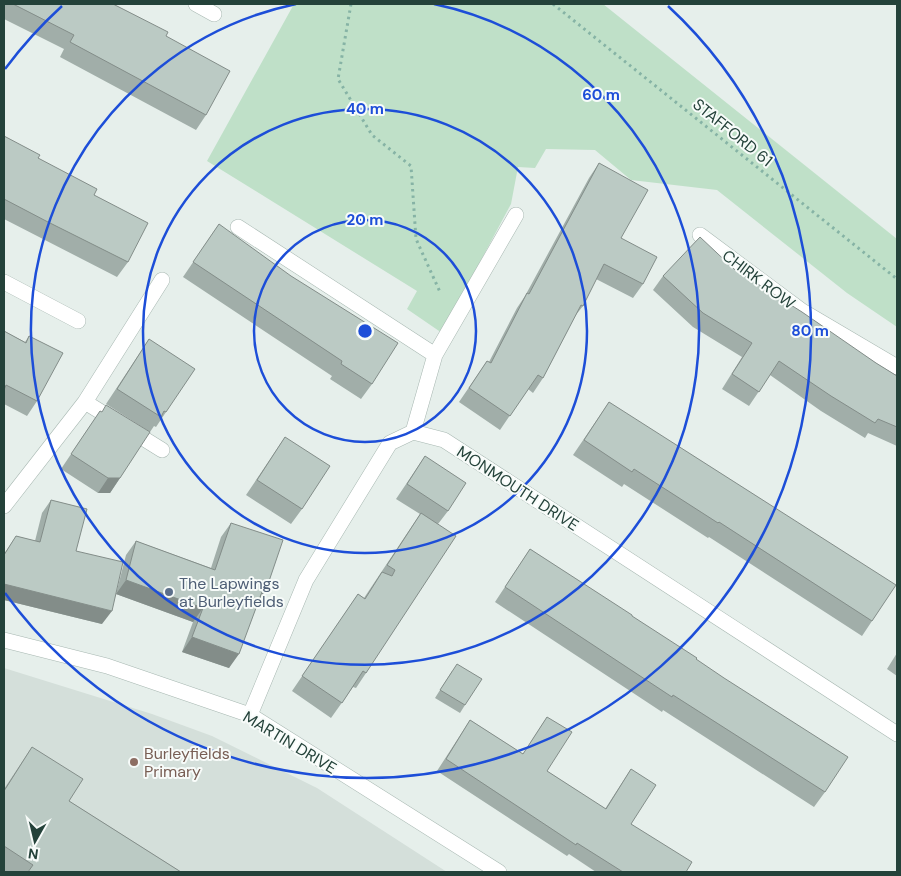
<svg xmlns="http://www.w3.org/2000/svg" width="901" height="876" viewBox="0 0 901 876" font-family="'DM Sans',sans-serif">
  <rect width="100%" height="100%" fill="#e6efeb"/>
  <path fill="#d4dfda" d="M4,668L152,714L212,736L317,788L447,872H4Z"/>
  <path fill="#bfe0c8" d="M294,4H603L897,239V327L847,293L717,190L631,180L595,150L546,149L535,168L518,167L511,204L442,333L407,309L417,291L207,161Z"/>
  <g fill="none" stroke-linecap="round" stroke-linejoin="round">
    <g stroke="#a8b8b2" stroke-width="16">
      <path id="service" d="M196,4L214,14
        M4,282L78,321
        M85,402L162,280
        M4,506L85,402L162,450"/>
    </g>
    <g stroke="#a8b8b2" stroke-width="16">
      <path id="minor" d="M238,227L435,355L413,432
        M700,235L802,311L897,367
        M435,355L516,215
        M250,715L306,580L390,443L413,432L444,440L897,734"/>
    </g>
    <g stroke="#a8b8b2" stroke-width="16">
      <path id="tertiary" d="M4,640L107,666L250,715L499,872"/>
    </g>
    <path stroke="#86b3a5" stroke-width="3" stroke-dasharray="2.5 4" stroke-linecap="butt" d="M351,4L338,79L372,135L411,166L416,239L440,292
      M553,4L897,279"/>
    <use href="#service" stroke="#fff" stroke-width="15"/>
    <use href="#minor" stroke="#fff" stroke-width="15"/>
    <use href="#tertiary" stroke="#fff" stroke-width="15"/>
  </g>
  <path fill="#a1aea9" d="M4,4H113L166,36L206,115L196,130L60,57L64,49L4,19Z
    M4,136L38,158L94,195L128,262L117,277L4,219Z
    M599,163L621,238L643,284L633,298L596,279L583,306L575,316L543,378L533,393L528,389L500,430L459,402L487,361L489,362L517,308L525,296L589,178Z
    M219,224L372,384L361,399L330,379L332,376L183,277Z
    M734,269L876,363L897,376V446L868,433L865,438L821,411L770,375L749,406L722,389L742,357L693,327L653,290L663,276Z
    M4,331L25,342L29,336L37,401L27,416L4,404Z
    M149,339L166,412L156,427L154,426L150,432L106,404Z
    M609,402L872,621L862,636L709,537L708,538L624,484L622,487L573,455Z
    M100,411L120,478L110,493H98L61,469Z
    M285,437L302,509L291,524L246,495Z
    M425,456L448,511L438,524L366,673L356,688L353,687L331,718L292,691L358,594L364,598L420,514L396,499Z
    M51,500L76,551L102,624L4,600V554L16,536L35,541L42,513Z
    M231,523L266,590L260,598L229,668L182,652L193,622L116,594L126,555L136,541L211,568L221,537Z
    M530,549L696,659L825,792L814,807L663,710L662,712L495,602Z
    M897,653V676L887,669Z
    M452,671L465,705L460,713L435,698Z
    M547,717V771L605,809L631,769V824L686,872H596L569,854L567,856L437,771L470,720L523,754Z
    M32,747L69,801L181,872H4V789Z"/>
  <path fill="#838d89" d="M108,478H120L110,493H98Z
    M126,580L203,608L193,622L116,594Z
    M4,584L112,611L102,624L4,600Z
    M263,589L266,590L256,604Z
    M192,637L239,654L229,668L182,652Z"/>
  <path fill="#bbcac4" stroke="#838d89" d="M13,4H113L168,32L166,36L230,71L206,115L70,42L74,35Z
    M4,136L40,155L38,158L97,189L94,195L148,223L128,262L46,221L4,199Z
    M599,163L648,190L621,238L657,257L643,284L604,264L583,306L581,305L543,378L538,375L510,416L469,388L487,361L491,363L527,293L529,294Z
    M219,224L291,276L398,343L372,384L341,364L342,361L193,262Z
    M700,237L734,269L802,312L876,363L897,376V427L878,419L875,423L831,396L779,361L759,392L732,374L752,343L703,313L663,276Z
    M4,331L26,343L29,336L63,353L37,401L6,385L4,390Z
    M149,339L195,369L166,412L164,411L161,417L117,389Z
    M609,402L896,585L872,621L719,522L718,523L634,469L632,472L584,440Z
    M106,405L150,432L120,478H108L71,454L100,411L102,412Z
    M285,437L330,466L302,509L257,480Z
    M425,456L466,483L448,511L407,484Z
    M51,500L87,509L76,551L123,562L112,611L4,584V555L16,536L40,542Z
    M421,513L456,536L366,673L363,671L342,703L302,676L358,594L365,599L382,572L392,576L395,570L387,565Z
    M231,523L283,540L266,590L263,589L239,654L192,637L203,608L126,580L136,541L215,570Z
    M530,549L632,615V616L697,658L696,659L724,678L848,757L825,792L673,695L672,697L505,587Z
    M457,664L482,679L465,705L440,690Z
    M547,717L572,732L547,771L606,809L631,769L656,785L631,824L692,862L686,872H623L577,843L576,845L446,759L470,720L523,754Z
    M32,747L83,779L69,801L181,872H28L33,865L4,846V791Z"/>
  <g fill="none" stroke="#1d4ed8" stroke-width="2.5">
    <circle cx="365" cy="331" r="111"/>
    <circle cx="365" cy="331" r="222"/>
    <path d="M434 4A334 334 0 1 1 296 4"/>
    <path d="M5 69A445 445 0 0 1 62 6M668 6A445 445 0 1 1 5 593"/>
  </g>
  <circle fill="#5c6f8a" stroke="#f7fbf9" stroke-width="2" cx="169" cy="592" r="5"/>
  <circle fill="#8d6e63" stroke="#f7fbf9" stroke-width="2" cx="134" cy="762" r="5"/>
  <g text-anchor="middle" stroke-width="4" stroke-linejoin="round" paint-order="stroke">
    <g font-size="16" fill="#24423a" stroke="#f7fbf9">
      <text transform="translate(733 132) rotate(39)" y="6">STAFFORD 61</text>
      <text transform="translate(759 279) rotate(37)" y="6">CHIRK ROW</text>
      <text transform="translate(518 488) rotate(33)" y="6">MONMOUTH DRIVE</text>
      <text transform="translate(290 742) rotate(31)" y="6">MARTIN DRIVE</text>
    </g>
    <g font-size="16" fill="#4e5e75" stroke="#f7fbf9" text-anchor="start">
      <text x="179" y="589">The Lapwings<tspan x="179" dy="18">at Burleyfields</tspan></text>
    </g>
    <g font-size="16" fill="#785e54" stroke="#f7fbf9" text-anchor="start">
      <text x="144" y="759">Burleyfields<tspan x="144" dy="18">Primary</tspan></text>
    </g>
  </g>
  <circle cx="365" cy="331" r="8" fill="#1d4ed8" stroke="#f7fbf9" stroke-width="2.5"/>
  <g font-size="15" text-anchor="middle" font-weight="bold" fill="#1d4ed8" stroke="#f7fbf9" stroke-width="4" stroke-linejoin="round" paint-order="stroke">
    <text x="601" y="100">60 m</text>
    <text x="365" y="114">40 m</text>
    <text x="365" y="225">20 m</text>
    <text x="810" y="336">80 m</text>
  </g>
  <rect width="901" height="876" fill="none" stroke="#24423a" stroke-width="10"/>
  <g transform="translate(35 841) rotate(188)" stroke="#f7fbf9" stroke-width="4" paint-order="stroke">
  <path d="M0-4L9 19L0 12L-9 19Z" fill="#24423a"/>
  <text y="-8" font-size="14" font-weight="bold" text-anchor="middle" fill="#24423a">N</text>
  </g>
</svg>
